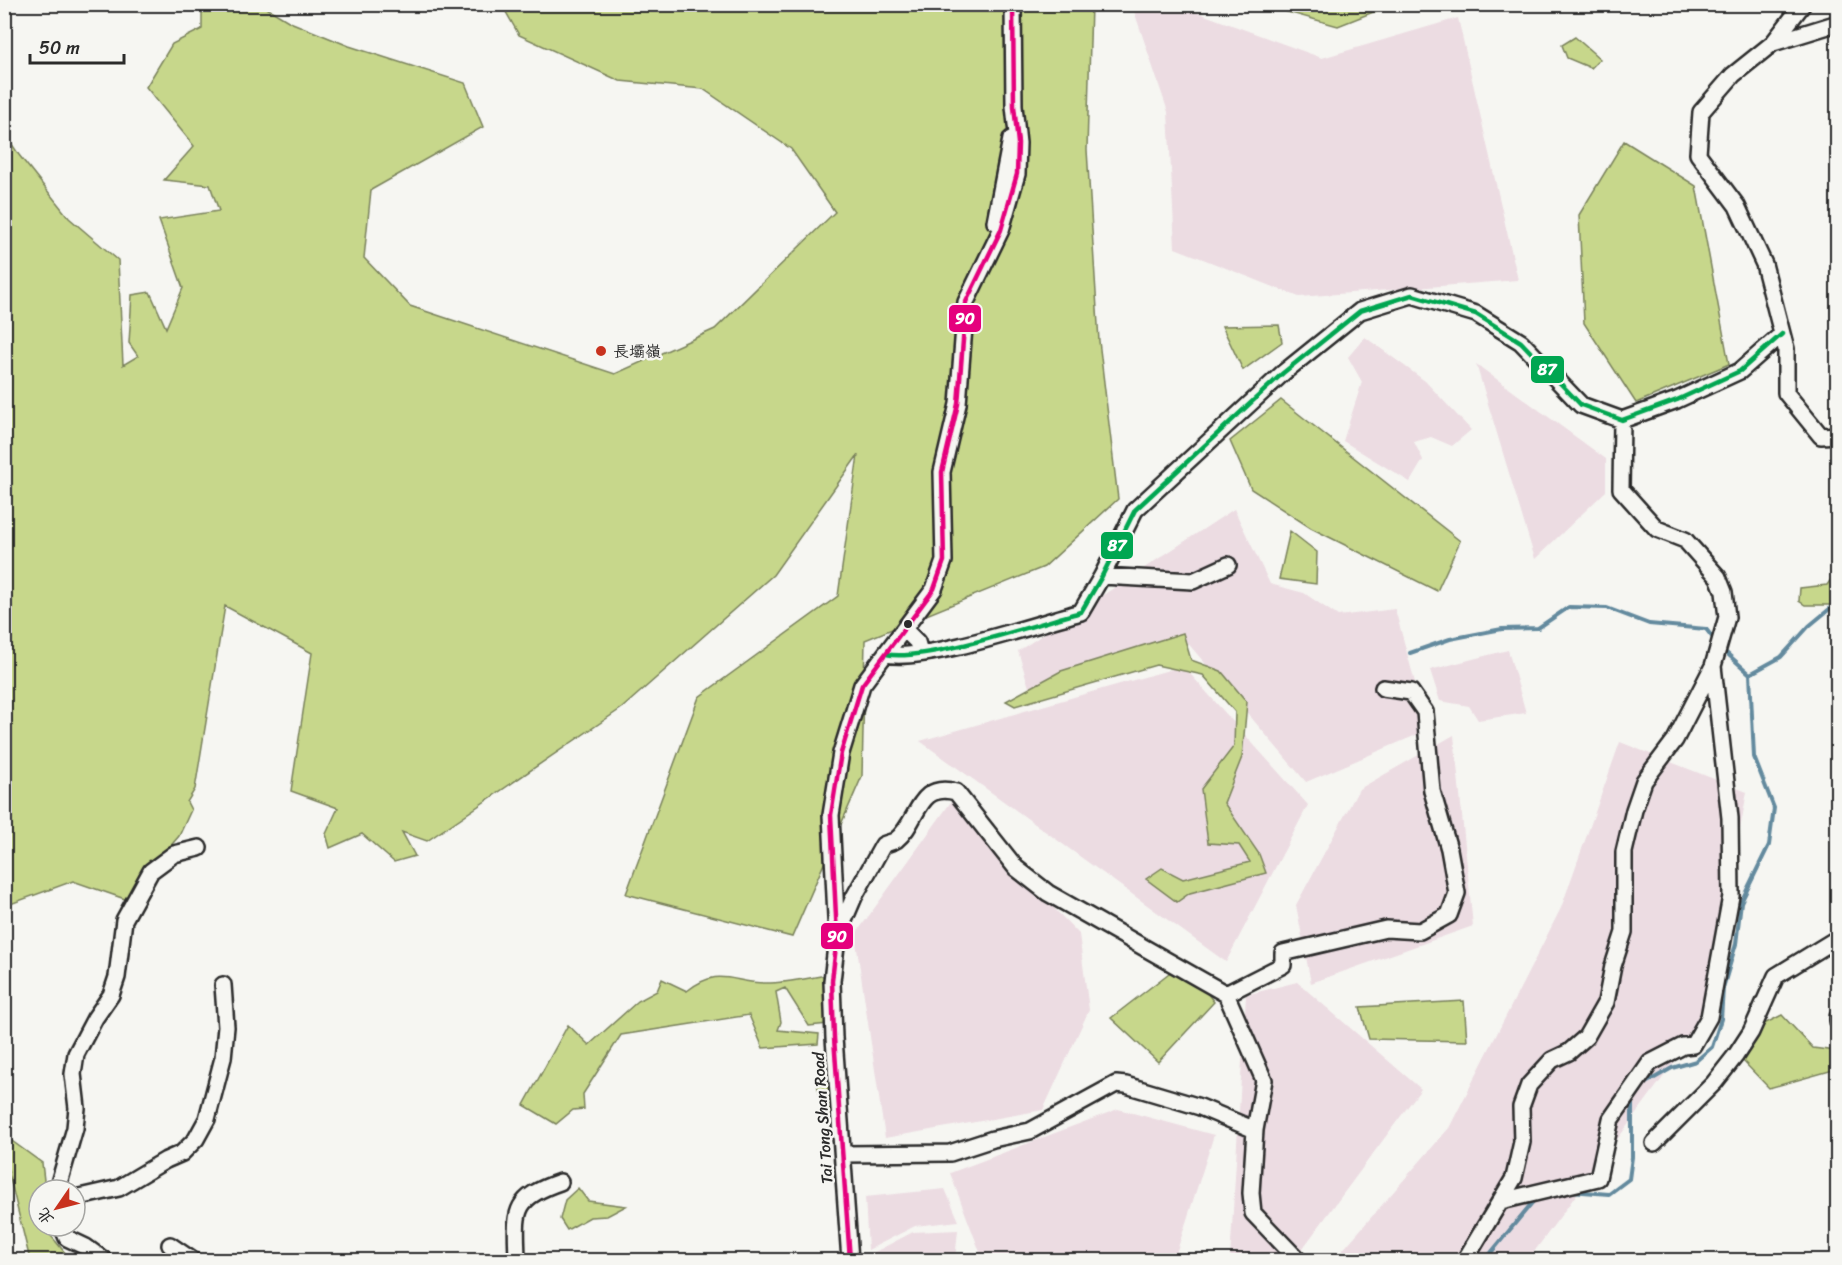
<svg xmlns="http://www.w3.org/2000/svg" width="1842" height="1265" viewBox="0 0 1842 1265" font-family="Sriracha,'LXGW WenKai TC',sans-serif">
  <rect width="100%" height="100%" fill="#f6f6f2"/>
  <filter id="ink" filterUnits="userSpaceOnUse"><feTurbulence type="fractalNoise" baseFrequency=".0167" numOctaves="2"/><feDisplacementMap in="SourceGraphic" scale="12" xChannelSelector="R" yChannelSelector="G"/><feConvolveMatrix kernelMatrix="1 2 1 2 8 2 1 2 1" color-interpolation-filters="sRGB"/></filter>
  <g filter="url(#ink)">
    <path fill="#ecdce2" d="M1132,5H1177L1322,58L1458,18L1518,280L1299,297L1175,248L1168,112Z
      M1365,337L1425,381L1471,430L1452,446L1431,437L1414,442L1423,460L1410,482L1343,441L1362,382L1348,357Z
      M1476,364L1606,459V491L1535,559Z
      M1234,509L1270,584L1304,593L1338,616L1395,609L1428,730L1306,782L1186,641L1031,694L1018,651Z
      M1508,650L1526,713L1478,720L1469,706L1440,701L1430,670Z
      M1183,666L1308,805L1226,962L920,741Z
      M1454,735L1473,926L1311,983L1296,905L1359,789Z
      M1620,742L1747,792L1704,1022L1528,1260H1334L1449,1128L1561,908Z
      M951,802L1079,934L1089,1010L1043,1110L885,1138L855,935Z
      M1297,982L1421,1089L1294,1260H1230L1246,995Z
      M1118,1109L1214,1135L1174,1260H983L950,1173Z
      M945,1189L959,1221L915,1226L868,1250L865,1197Z
      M958,1230L955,1260H872L871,1254L913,1232Z"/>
    <path fill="#c7d78b" stroke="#79815b" stroke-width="1.5" d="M202,5H262L290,22L349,46L465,83L483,127L371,190L364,258L410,306L615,374L715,329L835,212L791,149L703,89L620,81L519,35L502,5H1091L1087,150L1099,341L1118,499L1044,567L865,640L862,776L792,937L626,894L699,697L838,596L858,455L773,575L622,708L427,841L402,832L415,856L394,862L362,834L330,848L326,834L338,808L291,791L312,653L225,606L195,789L187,802L191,810L179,836L125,899L73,881L5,906L4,132L19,155L69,218L118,260L123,365L138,356L129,343L132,295L150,292L166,328L183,288L159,220L219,211L210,185L164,180L194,146L146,87L172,44L202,29Z
      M1262,5H1391L1338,26Z
      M1575,37L1600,59L1591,68L1567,58L1562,45Z
      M1624,141L1696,186L1729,364L1636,403L1584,323L1579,215Z
      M1279,325L1282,342L1243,370L1222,326Z
      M1281,400L1460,541L1437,591L1311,528L1251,489L1230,441Z
      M1290,531L1317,552L1316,584L1279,579Z
      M1837,571V605H1805L1799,601L1800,588L1827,585Z
      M1183,633L1191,660L1221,671L1247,702L1242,757L1224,803L1259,854L1266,873L1190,893L1177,902L1146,879L1162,868L1183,879L1250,862L1239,845L1208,843L1201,789L1234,746L1235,712L1203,675L1156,665L1015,706L1006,701L1061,671Z
      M1173,970L1198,981L1214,1002L1158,1062L1111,1018Z
      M828,975L824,1002L828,1024L809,1026L785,988L776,992L781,1022L778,1030L819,1034L818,1044L763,1048L749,1015L621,1035L583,1094L584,1109L573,1110L556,1124L524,1105L568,1025L589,1045L638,1001L657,991L662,979L687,991C720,965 733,984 767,983C787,983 808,978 828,975Z
      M1464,1001L1467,1041L1369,1039L1360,1007Z
      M1782,1015L1813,1048L1835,1051L1837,1069L1769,1088L1742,1060L1764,1024Z
      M823,1058L835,1082L833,1122C822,1102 809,1080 823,1058Z
      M5,1136L42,1163L45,1189L39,1190V1226H43L71,1260H30L5,1158Z
      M578,1188L588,1201L626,1206L607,1216L590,1217L567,1230L560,1219L565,1200Z"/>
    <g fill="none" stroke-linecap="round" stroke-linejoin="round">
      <path stroke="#648a9e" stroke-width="4" d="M1410,653L1450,639L1502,629L1538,628L1569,607L1607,608L1649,624L1706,629L1716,642
        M1750,674L1781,657L1809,626L1838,602
        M1644,1084L1672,1068L1696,1061L1712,1047L1721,1019L1723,988L1736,944L1741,902L1769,845L1774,808L1754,757L1750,674L1723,650
        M1570,1191L1609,1194L1629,1179L1632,1157V1098
        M1485,1260L1536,1198"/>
      <g stroke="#2b2b2b" stroke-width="20">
        <path id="street" d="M1838,23L1773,43L1733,75L1701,112L1698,154L1737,206L1764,264L1786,349V393L1821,436L1838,435
          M1773,43L1803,4
          M995,222L1011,139
          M1102,576L1193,581L1228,565
          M904,629L917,642L920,652
          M886,654C922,663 1040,623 1081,612L1102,576L1135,510L1283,373L1360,311L1412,295L1476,314L1521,342L1581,405L1622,420L1677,400L1740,371L1782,334
          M839,932L854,897L883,845C887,843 893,842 896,840C919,822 917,781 956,792L1016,868L1048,893L1226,994L1264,1080L1255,1130L1251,1193L1253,1213L1298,1260
          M1226,994L1283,965V953L1386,929L1420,931L1449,915L1457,893L1449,849L1432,791L1425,712L1411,692L1383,688
          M1838,1017V1021
          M1654,1143L1714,1083L1736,1055L1751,1032L1776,976L1838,938
          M844,1154L950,1153L993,1139L1030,1131L1116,1084L1126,1085L1200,1107L1255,1130
          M57,1190L75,1128L77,1108L73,1074L76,1054L95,1018L111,995L117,977L124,920L151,871L174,854L199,848
          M75,1198L119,1188L166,1160L182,1153L196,1139L207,1119L223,1058L226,1027L223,985
          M1501,1201L1598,1178L1611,1119L1650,1063L1683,1046L1693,1045L1709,1017L1731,896L1730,818L1713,666
          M62,1226L67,1238L86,1247L104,1260
          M170,1245L192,1260
          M517,1260C516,1213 510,1199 560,1182
          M850,1260L834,1038L832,981L837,937L831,815L841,753L862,685L934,589L944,561L942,472L958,404L966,302L1001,230L1017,174L1018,143L1014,106L1013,4
          M1465,1260L1514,1178L1522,1142L1521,1107L1529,1085L1552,1060L1569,1052L1586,1037L1606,1002L1613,966L1624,932V852L1634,810L1644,781L1675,740L1713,666L1727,617L1724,592L1718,577L1685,540L1657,529L1621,489L1622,420"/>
      </g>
      <use href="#street" stroke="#f6f6f2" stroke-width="15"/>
      <g stroke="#f6f6f2" stroke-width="9">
        <path id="bus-1" d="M886,654C922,663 1040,623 1081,612L1102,576L1135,510L1283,373L1360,311L1412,295L1476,314L1521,342L1581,405L1622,420L1677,400L1740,371L1782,334"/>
      </g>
      <g stroke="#f6f6f2" stroke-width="9">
        <path id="bus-2" d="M850,1260L834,1038L832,981L837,937L831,815L841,753L862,685L934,589L944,561L942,472L958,404L966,302L1001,230L1017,174L1018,143L1014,106L1013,4"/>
      </g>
      <use href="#bus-1" stroke="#00a651" stroke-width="4.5"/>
      <use href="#bus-2" stroke="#e5007d" stroke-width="4.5"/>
    </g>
  </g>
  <circle fill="#c8321e" stroke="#f6f6f2" stroke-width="2" cx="601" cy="351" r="6"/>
  <circle fill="#2b2b2b" stroke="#f6f6f2" stroke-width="2" cx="908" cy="624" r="5"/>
  <g text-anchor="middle" stroke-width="5" stroke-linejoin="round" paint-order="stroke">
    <g font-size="16" fill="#2b2b2b" stroke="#f6f6f2" text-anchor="start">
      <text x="613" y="357">長壩嶺</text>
    </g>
    <g font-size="16" fill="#2b2b2b" stroke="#f6f6f2">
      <text transform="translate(822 1118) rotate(-94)" y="6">Tai Tong Shan Road</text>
    </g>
  </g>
  <g stroke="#f6f6f2" stroke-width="2">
    <rect x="948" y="304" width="34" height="29" rx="6" fill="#e5007d"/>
    <rect x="1530" y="355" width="35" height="29" rx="6" fill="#00a651"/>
    <rect x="1100" y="531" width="34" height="29" rx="6" fill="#00a651"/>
    <rect x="820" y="922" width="34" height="28" rx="6" fill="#e5007d"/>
  </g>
  <g font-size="16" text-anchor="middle" font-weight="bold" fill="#fff">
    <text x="965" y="324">90</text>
    <text x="1547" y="375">87</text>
    <text x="1117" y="551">87</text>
    <text x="837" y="942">90</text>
  </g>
  <rect width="1842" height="1265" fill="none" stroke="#f6f6f2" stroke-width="24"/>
  <rect x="12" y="12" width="1818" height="1241" fill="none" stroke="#2b2b2b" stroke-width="2" filter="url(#ink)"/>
  <g transform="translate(57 1208) rotate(235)"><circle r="28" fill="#f6f6f2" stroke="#a5a5a2" stroke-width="1.5"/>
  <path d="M0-4.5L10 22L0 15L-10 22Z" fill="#c8321e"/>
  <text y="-9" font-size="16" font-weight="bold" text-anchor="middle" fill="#2b2b2b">北</text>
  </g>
  <path d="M30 54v9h94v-9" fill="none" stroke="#2b2b2b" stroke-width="3"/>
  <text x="39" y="54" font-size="18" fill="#2b2b2b" stroke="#f6f6f2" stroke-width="4.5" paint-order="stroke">50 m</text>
</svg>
